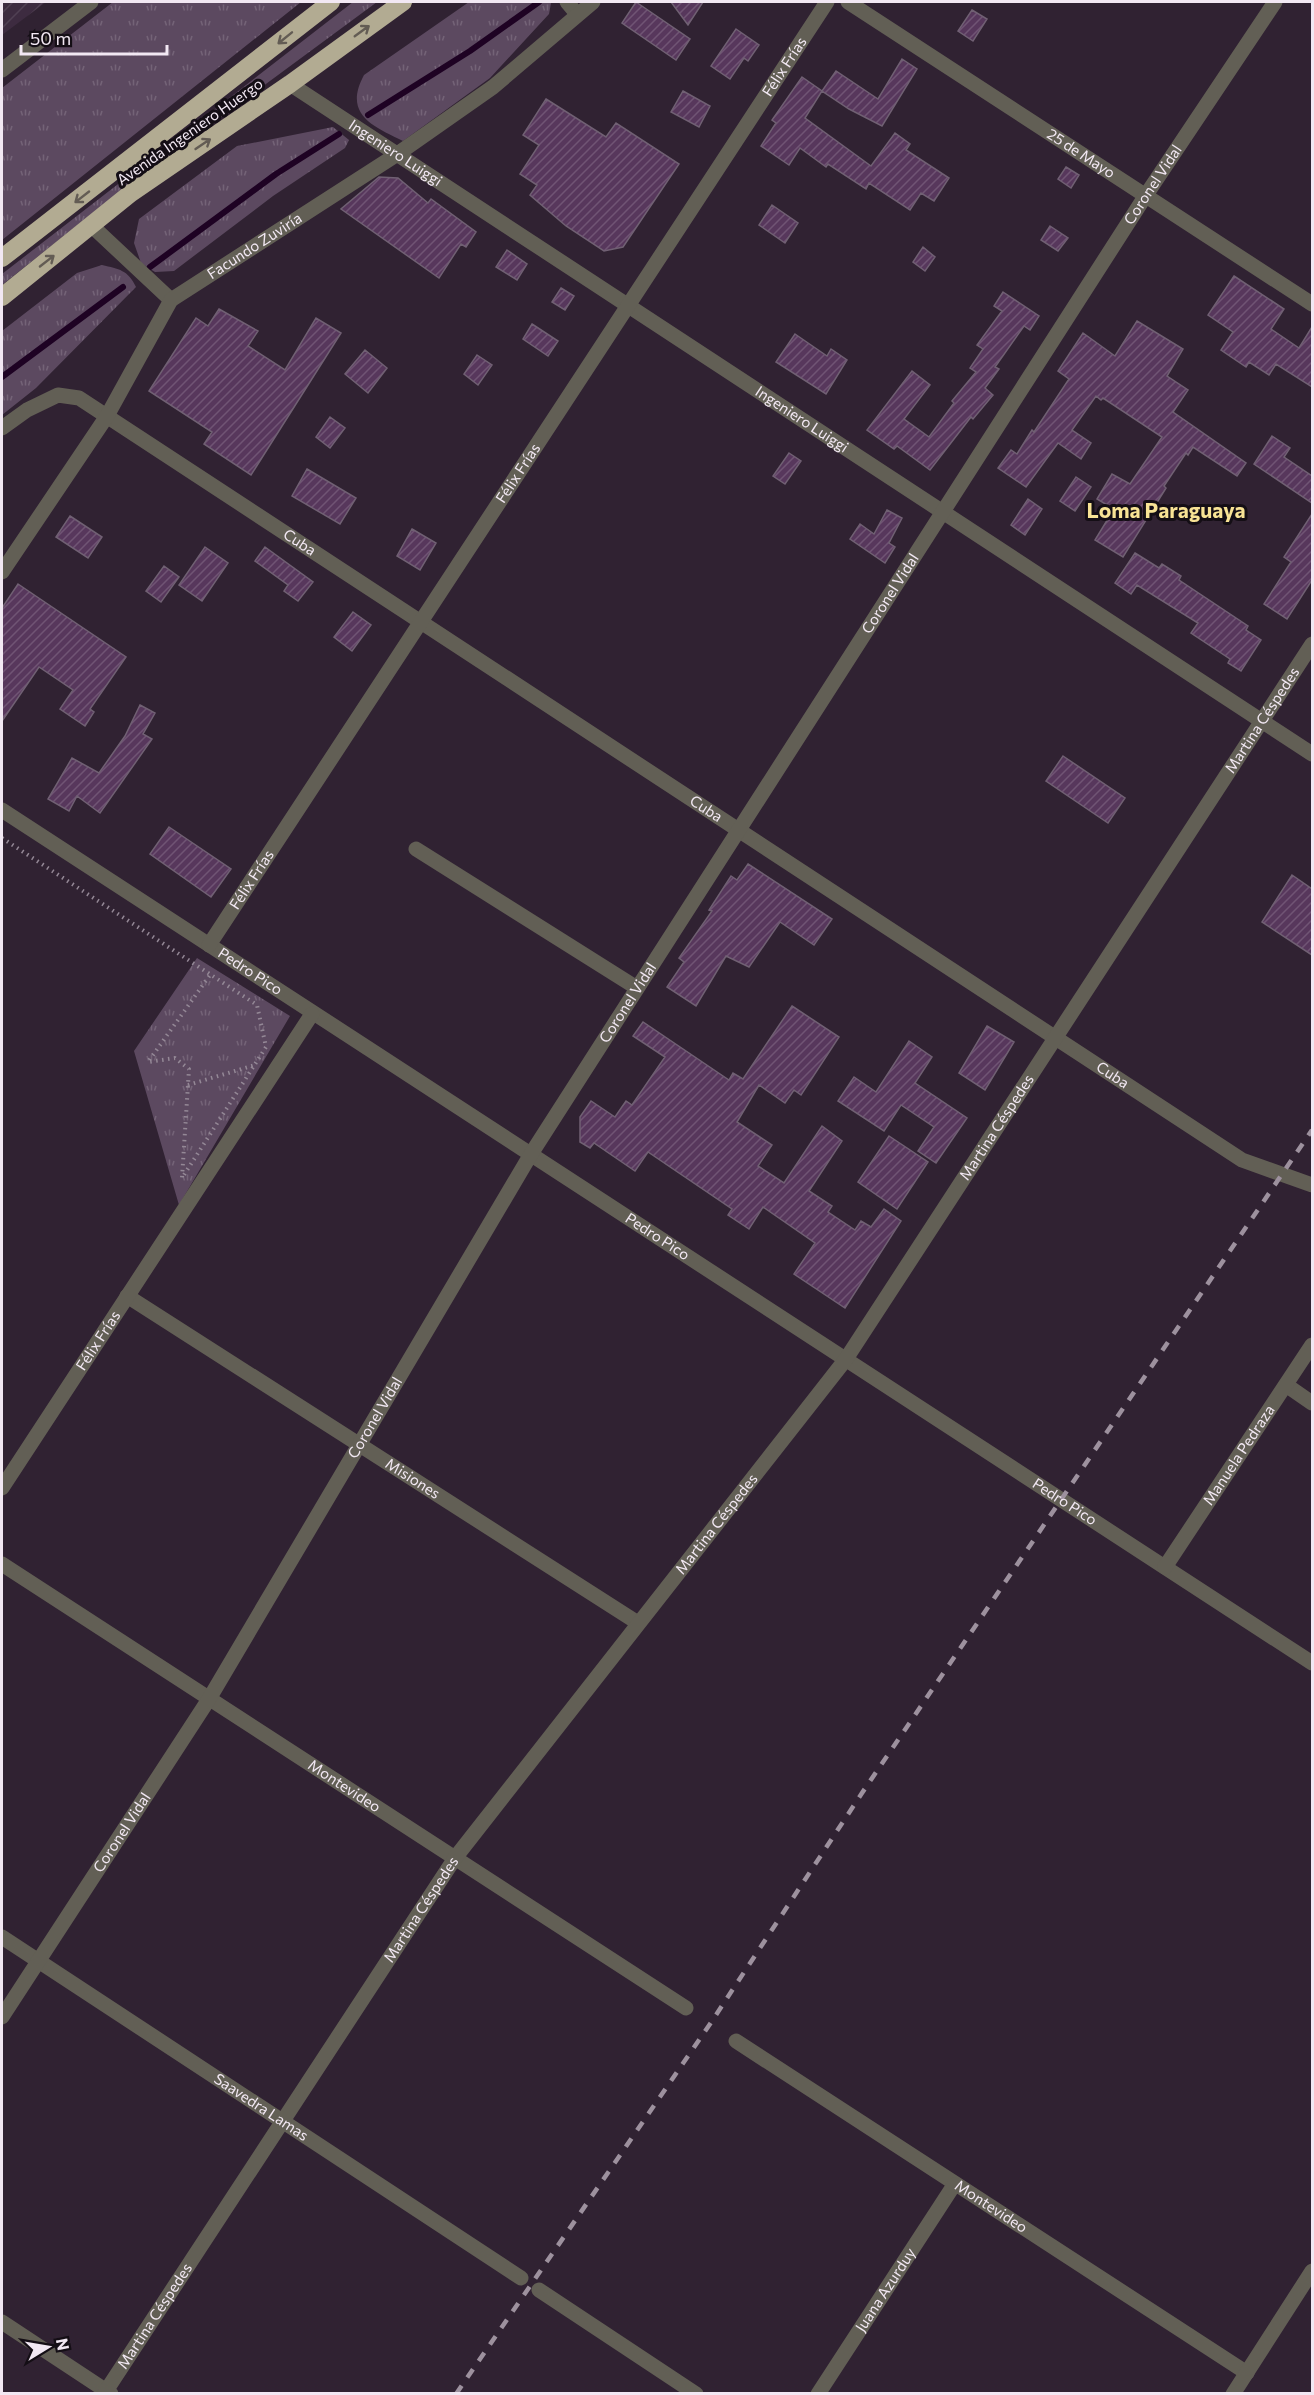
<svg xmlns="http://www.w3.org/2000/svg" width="1314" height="2395" viewBox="0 0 1314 2395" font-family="Commissioner,sans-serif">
  <defs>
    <pattern id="industrial-furrows" width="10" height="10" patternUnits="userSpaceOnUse" patternTransform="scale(1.5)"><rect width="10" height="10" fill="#3d2b40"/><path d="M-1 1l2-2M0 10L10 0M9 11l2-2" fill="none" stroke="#504053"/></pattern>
    <pattern id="grass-tufts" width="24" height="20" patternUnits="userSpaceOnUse" patternTransform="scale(1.5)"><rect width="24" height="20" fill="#5c4960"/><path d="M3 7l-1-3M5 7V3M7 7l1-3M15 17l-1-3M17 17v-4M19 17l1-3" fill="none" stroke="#746377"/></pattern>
    <pattern id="building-hatch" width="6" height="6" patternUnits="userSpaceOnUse" patternTransform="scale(1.5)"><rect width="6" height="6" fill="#57375c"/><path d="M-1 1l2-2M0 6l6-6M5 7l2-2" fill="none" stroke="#705474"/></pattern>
  </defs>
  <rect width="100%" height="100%" fill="#302232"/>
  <path fill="url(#industrial-furrows)" d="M2,2H46L2,35Z"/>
  <path fill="url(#grass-tufts)" d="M113,2H301L2,240V88Z
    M353,2H377L109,200L2,285V274Z
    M469,2L551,3L549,14L490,78L403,141C372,126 343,114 364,75Z
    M333,127L349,140L345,148L273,196L174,271L155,272L141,263L134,243L139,219L237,146Z
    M102,265C119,269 128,270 136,287L36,388L2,415V331L77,273Z
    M197,958L290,1016L179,1205L134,1051Z"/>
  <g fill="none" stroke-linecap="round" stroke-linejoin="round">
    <path stroke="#1e0223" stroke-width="6" d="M368,115L470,51L539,2
      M150,267L276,174L339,134
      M2,377L123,287"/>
  </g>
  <path fill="url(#building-hatch)" stroke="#706073" stroke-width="1.5" d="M636,2L690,39L676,60L622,23Z
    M671,2H703L688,25Z
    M972,10L987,19L973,41L958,31Z
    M736,29L759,45L748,61L744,58L730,79L711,66Z
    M902,59L917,69L882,126L849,109L822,91L836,71L878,99Z
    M802,77L822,91L805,118L871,166L895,133L910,144L906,150L949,178L934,201L921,193L910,210L869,183L866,189L828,164L826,167L800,148L789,165L761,146L776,123L772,120Z
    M683,91L710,106L699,127L671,112Z
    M546,99L606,137L616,123L679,164L623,247L604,251L566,226L530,195L537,185L520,174L539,145L523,135Z
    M1066,167L1079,175L1071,188L1058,179Z
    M379,177L398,178L428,203L431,199L476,232L466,247L461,244L439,278L341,209Z
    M772,205L798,223L785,243L759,225Z
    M1050,226L1068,238L1058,251L1041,240Z
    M923,247L935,257L925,271L913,262Z
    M507,250L527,264L517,280L496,267Z
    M1234,276L1284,309L1271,329L1299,348L1312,327V387L1276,364L1269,375L1249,362L1246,367L1221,350L1233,332L1208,315Z
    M561,288L574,296L565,310L552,302Z
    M1003,292L1039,316L1030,330L1024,326L995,367L999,369L985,388L993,395L973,419L971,417L930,470L897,446L894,449L867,430L912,371L930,385L904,419L929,437L954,403L952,401L976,372L970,368L983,349L977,345L1002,311L994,306Z
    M219,309L258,331L248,346L285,370L316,318L341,333L251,475L204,444L212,432L149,391L196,318L208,326Z
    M1137,321L1183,349L1167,376L1188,390L1173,412L1246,463L1237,476L1193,447L1188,455L1186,453L1164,486L1166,488L1123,557L1095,540L1114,509L1097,499L1112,474L1130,484L1162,437L1103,398L1101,400L1096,396L1072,430L1091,443L1081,459L1058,443L1026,487L998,468L1011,450L1017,454L1032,430L1034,432L1069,379L1058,371L1083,333L1115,356Z
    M532,324L558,341L548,356L523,339Z
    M795,334L827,356L831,349L847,360L826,394L776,362Z
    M365,350L387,368L368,393L345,374Z
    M477,355L492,365L478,385L464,374Z
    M330,417L345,428L330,448L316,437Z
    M1272,436L1290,448L1284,457L1312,476V503L1254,464Z
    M789,453L801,461L785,484L773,476Z
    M307,469L356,498L340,524L292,496Z
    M1076,477L1091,487L1075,511L1060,501Z
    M1028,499L1042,509L1025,535L1011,525Z
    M887,510L902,518L889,543L895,547L885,563L850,539L860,524L874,534Z
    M1312,514V580L1287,619L1264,604L1291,562L1284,557Z
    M70,516L102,537L88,558L56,537Z
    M412,529L436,543L420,570L397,556Z
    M205,547L228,563L202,601L179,585Z
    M265,547L313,582L298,601L284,591L288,585L255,561Z
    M1135,553L1159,568L1162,564L1181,576L1179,580L1248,626L1246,630L1261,640L1241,671L1228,663L1230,659L1191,633L1198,623L1137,585L1131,594L1115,583Z
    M164,566L179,577L161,602L146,591Z
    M18,584L126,657L90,709L94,712L85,726L60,709L73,690L39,667L2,721V608Z
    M353,612L371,625L352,651L334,637Z
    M140,705L155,713L143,734L152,739L100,813L77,796L69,811L48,799L72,758L99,773L125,736Z
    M1063,756L1125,798L1108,823L1046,781Z
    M169,827L231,869L211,897L150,854Z
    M748,864L832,919L814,945L780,922L749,967L726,956L696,1006L667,987L684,962L679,958L712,911L709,910L731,876L737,880Z
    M1292,875L1312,889V955L1262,922Z
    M792,1006L839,1037L801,1095L794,1090L785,1103L759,1085L737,1122L772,1145L758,1166L784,1183L822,1126L842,1141L809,1191L832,1206L828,1212L855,1230L861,1221L871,1227L884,1209L901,1221L845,1308L794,1274L815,1243L763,1207L749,1229L728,1215L732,1209L648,1152L635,1171L594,1143L590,1148L580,1142V1117L591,1101L615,1117L626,1101L632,1105L665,1057L633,1036L643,1022L729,1080L733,1073L743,1079Z
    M987,1026L1014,1042L985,1090L959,1073Z
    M909,1041L932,1057L915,1083L967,1118L936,1163L918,1151L934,1127L901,1105L884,1131L838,1101L854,1077L876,1092Z
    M889,1136L928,1162L897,1209L858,1182Z"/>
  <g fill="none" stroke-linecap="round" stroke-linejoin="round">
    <path stroke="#948896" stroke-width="4" stroke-dasharray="1.5 4.5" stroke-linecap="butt" d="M2,838L257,1005L266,1047L182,1178L189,1069L175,1058L148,1062L210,975
      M188,1085L255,1065"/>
    <g stroke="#625f55" stroke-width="15">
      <path d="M567,2L577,14"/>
      <path id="s1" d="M848,2L1312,304"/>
      <path d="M2,70L91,2"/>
      <path id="s2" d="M290,84L1312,754"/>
      <path d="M92,226L171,300"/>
      <path id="s3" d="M2,428L27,410L58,395L79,398L1242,1160L1312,1185"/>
      <path id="s4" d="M2,572L107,416L171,300L396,155L493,87L593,2"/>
      <path id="s5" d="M2,810L1312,1663"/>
      <path d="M416,849L637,988"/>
      <path id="s6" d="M209,945L827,2"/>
      <path id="s7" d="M127,1296L638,1623"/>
      <path d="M1286,1385L1312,1403"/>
      <path id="s8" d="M2,1488L312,1014"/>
      <path id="s9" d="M2,1564L686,2008"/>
      <path id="s10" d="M1165,1567L1312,1345"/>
      <path id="s11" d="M2,1937L521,2278"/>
      <path id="s12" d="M2,2017L209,1699L531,1154L1146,195L1275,2"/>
      <path id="s13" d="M736,2041L1247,2373"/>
      <path d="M539,2290L696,2394"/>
      <path d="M2,2322L111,2394"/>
      <path id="s14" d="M104,2394L455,1858L846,1359L1312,644"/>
      <path id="s15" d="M818,2394L954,2185"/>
      <path d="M1233,2394L1312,2271"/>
    </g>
    <path stroke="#b2ab92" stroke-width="18" d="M2,258L331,2
      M2,297L131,193L290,84L403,2"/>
    <path stroke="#9d919e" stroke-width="4.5" stroke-dasharray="10 10" stroke-linecap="butt" d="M456,2394L710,2024L862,1793L1312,1130"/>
  </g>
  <defs><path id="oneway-shaft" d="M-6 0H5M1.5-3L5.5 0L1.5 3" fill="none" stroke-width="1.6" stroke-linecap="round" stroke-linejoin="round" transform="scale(1.5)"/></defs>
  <g stroke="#635c54">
    <use href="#oneway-shaft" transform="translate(362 31) rotate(-36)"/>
    <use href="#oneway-shaft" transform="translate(285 38) rotate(141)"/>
    <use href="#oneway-shaft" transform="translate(203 144) rotate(-34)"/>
    <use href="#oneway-shaft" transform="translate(82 197) rotate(142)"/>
    <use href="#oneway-shaft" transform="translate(47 261) rotate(-38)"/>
  </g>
  <g text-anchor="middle" stroke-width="6" stroke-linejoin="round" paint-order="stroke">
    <g font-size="15" fill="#f2e8f3" stroke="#140e15">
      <text dy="5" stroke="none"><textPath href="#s6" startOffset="1050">Félix Frías</textPath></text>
      <text transform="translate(190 132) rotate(-35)" y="5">Avenida Ingeniero Huergo</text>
      <text dy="5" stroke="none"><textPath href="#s2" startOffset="126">Ingeniero Luiggi</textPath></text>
      <text dy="5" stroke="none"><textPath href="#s1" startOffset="278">25 de Mayo</textPath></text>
      <text dy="5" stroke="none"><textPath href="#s12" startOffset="2164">Coronel Vidal</textPath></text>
      <text dy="5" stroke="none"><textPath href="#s4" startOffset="420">Facundo Zuviría</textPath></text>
      <text dy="5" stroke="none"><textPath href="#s2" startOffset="612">Ingeniero Luiggi</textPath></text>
      <text dy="5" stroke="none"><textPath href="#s6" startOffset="564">Félix Frías</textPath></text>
      <text dy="5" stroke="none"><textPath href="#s3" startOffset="350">Cuba</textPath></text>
      <text dy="5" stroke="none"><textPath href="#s12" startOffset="1678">Coronel Vidal</textPath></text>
      <text dy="5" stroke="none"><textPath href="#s14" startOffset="2037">Martina Céspedes</textPath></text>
      <text dy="5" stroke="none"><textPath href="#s3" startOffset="836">Cuba</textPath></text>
      <text dy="5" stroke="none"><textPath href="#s6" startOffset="78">Félix Frías</textPath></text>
      <text dy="5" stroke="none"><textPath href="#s5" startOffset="296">Pedro Pico</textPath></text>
      <text dy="5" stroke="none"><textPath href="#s12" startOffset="1192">Coronel Vidal</textPath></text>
      <text dy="5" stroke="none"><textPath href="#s3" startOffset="1322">Cuba</textPath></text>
      <text dy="5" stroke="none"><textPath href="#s14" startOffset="1551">Martina Céspedes</textPath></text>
      <text dy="5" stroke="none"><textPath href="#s5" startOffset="782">Pedro Pico</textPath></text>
      <text dy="5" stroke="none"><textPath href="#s8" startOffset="176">Félix Frías</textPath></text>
      <text dy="5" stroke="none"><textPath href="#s12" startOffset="706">Coronel Vidal</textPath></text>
      <text dy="5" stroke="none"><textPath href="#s10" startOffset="134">Manuela Pedraza</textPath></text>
      <text dy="5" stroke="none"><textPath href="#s7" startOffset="339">Misiones</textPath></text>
      <text dy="5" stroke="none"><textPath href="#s5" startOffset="1268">Pedro Pico</textPath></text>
      <text dy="5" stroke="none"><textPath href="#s14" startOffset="1065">Martina Céspedes</textPath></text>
      <text dy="5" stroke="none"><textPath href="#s9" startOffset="408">Montevideo</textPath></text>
      <text dy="5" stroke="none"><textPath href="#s12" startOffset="220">Coronel Vidal</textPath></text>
      <text dy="5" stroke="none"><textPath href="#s14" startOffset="579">Martina Céspedes</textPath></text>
      <text dy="5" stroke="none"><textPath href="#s11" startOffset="310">Saavedra Lamas</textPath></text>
      <text dy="5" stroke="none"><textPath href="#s13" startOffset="304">Montevideo</textPath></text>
      <text dy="5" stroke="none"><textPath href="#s15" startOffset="124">Juana Azurduy</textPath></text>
      <text dy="5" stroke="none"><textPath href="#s14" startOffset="93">Martina Céspedes</textPath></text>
    </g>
    <g font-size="21" font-weight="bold" fill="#f8e395" stroke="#140e15">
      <text x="1166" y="518">Loma Paraguaya</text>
    </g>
  </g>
  <rect width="1314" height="2395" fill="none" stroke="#f2e8f3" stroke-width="6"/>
  <g transform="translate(48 2347) rotate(79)" stroke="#140e15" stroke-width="4.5" paint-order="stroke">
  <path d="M0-4.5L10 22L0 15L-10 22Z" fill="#f2e8f3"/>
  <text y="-9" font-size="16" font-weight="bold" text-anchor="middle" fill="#f2e8f3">N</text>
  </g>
  <path d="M21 45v9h146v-9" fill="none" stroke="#f2e8f3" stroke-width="3"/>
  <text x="30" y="45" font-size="18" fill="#f2e8f3" stroke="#140e15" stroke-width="4.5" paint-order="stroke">50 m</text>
</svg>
